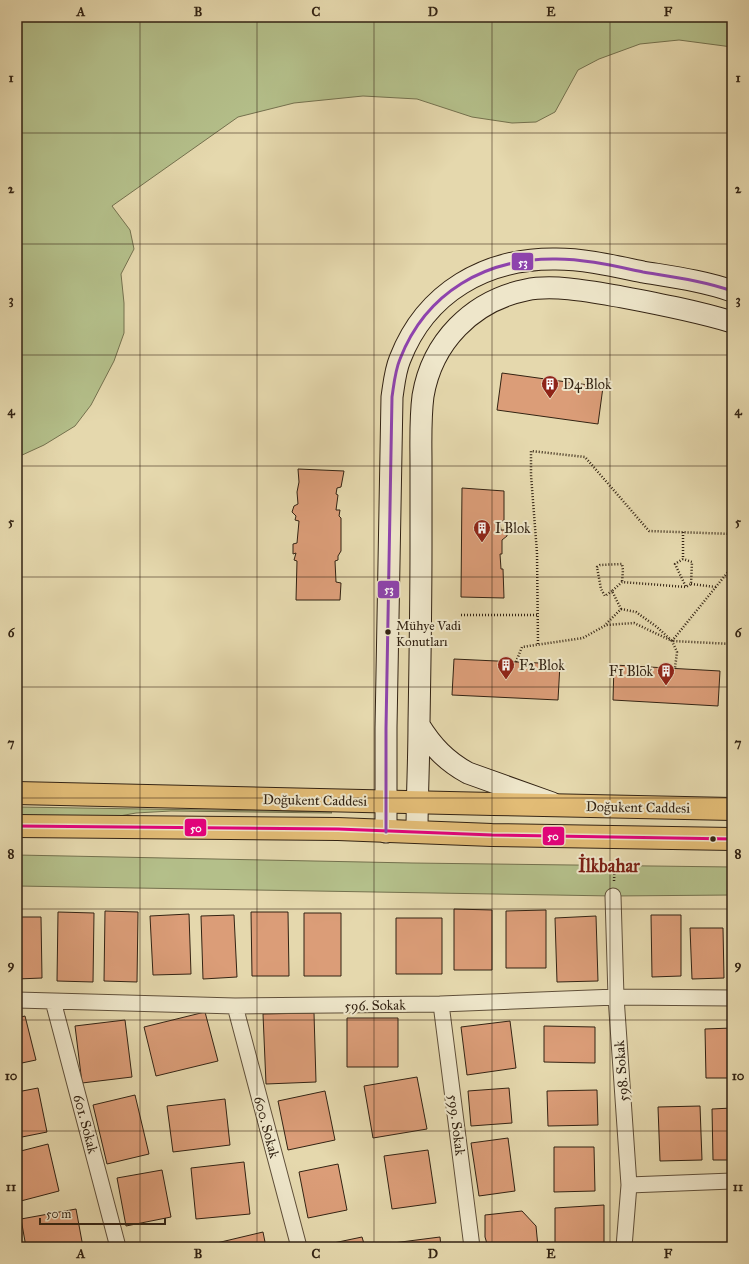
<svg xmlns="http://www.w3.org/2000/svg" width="749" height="1264" viewBox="0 0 749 1264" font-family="'IM FELL Great Primer',serif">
  <rect width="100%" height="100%" fill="#e5d8ad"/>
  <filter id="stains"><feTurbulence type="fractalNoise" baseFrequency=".005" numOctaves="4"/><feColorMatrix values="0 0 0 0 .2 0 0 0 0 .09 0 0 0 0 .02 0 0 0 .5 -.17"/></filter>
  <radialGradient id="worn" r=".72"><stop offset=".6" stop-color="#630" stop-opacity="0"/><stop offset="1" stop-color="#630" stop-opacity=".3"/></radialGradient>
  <path fill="#b4bf8a" stroke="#74714e" d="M17,17H732V47L679,40L640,44L599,59L578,70L555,112L536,122L512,123L472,117L417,99L363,96L294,103L238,117L112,206L130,230L134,249L121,274L124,303V333L114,361L91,405L75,426L44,445L20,456H17Z
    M17,807L331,812L332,813L171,811L136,813L114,817L17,815Z
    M17,855L412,863L732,867V895L613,896L17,886Z"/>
  <path fill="#db9d78" stroke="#332313" d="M502,373L603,387L598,424L497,410Z
    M298,469L344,471L341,487L337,488L336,494L338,495L336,510H340L339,516L341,518V551L338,556V560L335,561L336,582L341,583L340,600H296L297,561L294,560L296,553L293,554V544L297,543L299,521L295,520L296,516L292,512L294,506L298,504L297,492L299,482Z
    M462,488L504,491V520L500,523L501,530H505L507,531V536L502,540V554H500L501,569H503L504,598L461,597Z
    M454,659L560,664L558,700L452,695Z
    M614,665L720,671L718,706L613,700Z
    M454,909L492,910V970H454Z
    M546,910V968H506V911Z
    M105,911L138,912L137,982L104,981Z
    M58,912L94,913L93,982L57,981Z
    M251,912H288L289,976H252Z
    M304,913H341V976H304Z
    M189,914L191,974L153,975L150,916Z
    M234,915L237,977L203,979L201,916Z
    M651,915H681V976L652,977Z
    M596,916L598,981L557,982L555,918Z
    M17,917H41L42,978L17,979Z
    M396,918H442V974H396Z
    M690,928H723L724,978L692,979Z
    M205,1012L218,1061L156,1076L144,1027Z
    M314,1013L316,1082L266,1084L263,1014Z
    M25,1016L36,1060L17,1064V1018Z
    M347,1018H398V1067H347Z
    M125,1020L132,1077L82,1083L75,1026Z
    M510,1021L516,1068L467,1075L461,1027Z
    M544,1026L595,1027V1063L544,1062Z
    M732,1028V1078H706L705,1029Z
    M417,1077L427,1129L373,1138L364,1086Z
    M38,1088L47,1132L17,1138V1092Z
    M509,1088L512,1123L471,1126L468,1091Z
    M597,1090L598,1125L548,1126L547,1091Z
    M325,1091L335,1140L288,1150L278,1101Z
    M135,1095L149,1154L107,1164L93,1105Z
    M225,1099L230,1145L173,1152L167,1106Z
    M700,1106L702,1160L660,1161L658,1107Z
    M732,1108V1160H713L712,1109Z
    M508,1138L515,1191L479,1196L471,1143Z
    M48,1144L59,1191L17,1202V1152Z
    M554,1147H594L595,1191L554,1192Z
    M428,1150L436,1203L392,1209L384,1156Z
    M244,1162L250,1214L196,1219L191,1168Z
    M338,1164L347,1210L308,1218L299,1172Z
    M162,1170L171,1217L126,1226L117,1178Z
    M604,1205V1244L601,1247H555V1208Z
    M76,1209L83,1247H26L21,1219Z
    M522,1211L536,1226L538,1247H488L485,1237V1215Z
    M263,1232L266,1247H204V1246Z
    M362,1237L365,1247H320L319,1246Z
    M440,1237L441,1247H394L393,1243Z"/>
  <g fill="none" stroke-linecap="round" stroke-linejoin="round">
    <g stroke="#60503a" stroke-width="17">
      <path id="street" d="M613,896L616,997L629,1185L624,1247
        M17,1000L235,1006L441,1004L616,997L732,998
        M53,1001L118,1247
        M441,1004L472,1247
        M235,1006L299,1247
        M629,1185L732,1181"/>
    </g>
    <g stroke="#332313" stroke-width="23">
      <path id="secondary" d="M419,725C432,746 446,761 468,773L552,803
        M386,832V728L392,397C394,384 395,371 400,359C426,292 486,258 556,259C585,259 614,266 643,272C673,277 704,281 732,291
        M417,832C417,796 419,759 419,723C420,664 421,605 421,545C421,518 421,492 421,465C421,442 420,419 423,396C432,342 472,301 526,290C554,284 593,292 622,297C659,304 696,311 732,322"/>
    </g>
    <g stroke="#332313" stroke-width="24">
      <path id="primary" d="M17,793L493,804L732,809
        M17,826L338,829L492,835L732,839"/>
    </g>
    <path stroke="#332313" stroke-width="2.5" stroke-dasharray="1 2" stroke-linecap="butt" d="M683,532V559L675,564L686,587L691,584L692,562L683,559
      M691,584L716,587
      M612,591L605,596L601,589L597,567L600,565L622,564L623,570L622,582
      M621,609L636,612L657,627L672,641L732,644
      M461,615H537
      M606,624L621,609L612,591L622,582L686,587
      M672,641L732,567
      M538,644L537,553L531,475V451L585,457L649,531L732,534
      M516,662L522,647L583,638L606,625L634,623L672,641L677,652L675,668
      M614,881L615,861"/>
    <use href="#street" stroke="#eee6ca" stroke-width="15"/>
    <use href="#secondary" stroke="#eee6ca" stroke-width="21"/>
    <use href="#primary" stroke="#e2bc76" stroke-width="22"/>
    <g stroke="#eee6ca" stroke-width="6">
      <path id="bus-1" d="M17,826L338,829L492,835L732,839"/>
    </g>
    <g stroke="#eee6ca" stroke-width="6">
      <path id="bus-2" d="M386,832V728L392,397C394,384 395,371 400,359C426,292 486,258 556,259C585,259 614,266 643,272C673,277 704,281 732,291"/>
    </g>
    <use href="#bus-1" stroke="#e5007d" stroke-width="3"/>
    <use href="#bus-2" stroke="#8e44ad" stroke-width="3"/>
  </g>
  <path fill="none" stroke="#332313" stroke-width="1" stroke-opacity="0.55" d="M140,17V1247M257,17V1247M374,17V1247M492,17V1247M610,17V1247M17,133H732M17,244H732M17,355H732M17,466H732M17,577H732M17,687H732M17,798H732M17,909H732M17,1020H732M17,1131H732"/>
  <defs>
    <g id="building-pin" transform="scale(0.9)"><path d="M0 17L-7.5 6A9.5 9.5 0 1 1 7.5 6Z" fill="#8f2418" stroke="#eee6ca"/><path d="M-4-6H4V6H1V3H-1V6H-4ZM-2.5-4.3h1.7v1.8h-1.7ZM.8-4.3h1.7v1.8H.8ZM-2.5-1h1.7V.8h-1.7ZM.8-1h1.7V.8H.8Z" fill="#fff"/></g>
  </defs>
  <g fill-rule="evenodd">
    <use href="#building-pin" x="550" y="384"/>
    <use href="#building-pin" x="482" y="528"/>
    <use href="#building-pin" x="506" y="665"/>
    <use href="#building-pin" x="666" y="671"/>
  </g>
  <g fill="#332313" stroke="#eee6ca" stroke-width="1.5">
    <circle cx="388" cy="632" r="3.5"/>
    <circle cx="713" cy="839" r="3.5"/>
  </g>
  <g text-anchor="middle" stroke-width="4" stroke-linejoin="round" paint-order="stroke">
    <g font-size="13" fill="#332313" stroke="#eee6ca" text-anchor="start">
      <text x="396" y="630">Mühye Vadi<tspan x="396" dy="16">Konutları</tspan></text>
    </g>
    <g font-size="14" fill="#332313" stroke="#eee6ca" text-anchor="start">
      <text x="563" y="389">D4 Blok</text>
      <text x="495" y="533">I Blok</text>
      <text x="519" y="670">F2 Blok</text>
      <text x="653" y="676" text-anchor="end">F1 Blok</text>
    </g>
    <g font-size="14" fill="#332313" stroke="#eee6ca">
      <text transform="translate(315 800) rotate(1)" y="5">Doğukent Caddesi</text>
      <text transform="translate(638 807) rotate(1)" y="5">Doğukent Caddesi</text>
      <text transform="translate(375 1005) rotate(-1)" y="5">596. Sokak</text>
      <text transform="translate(621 1071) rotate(-94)" y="5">598. Sokak</text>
      <text transform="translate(86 1124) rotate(75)" y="5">601. Sokak</text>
      <text transform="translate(457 1125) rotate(83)" y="5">599. Sokak</text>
      <text transform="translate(267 1127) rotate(75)" y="5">600. Sokak</text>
    </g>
    <g font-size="18" font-weight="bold" fill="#7a1f14" stroke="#eee6ca">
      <text x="609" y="872">İlkbahar</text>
    </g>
  </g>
  <g stroke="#eee6ca" stroke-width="1.5">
    <rect x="511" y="252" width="23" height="19" rx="4" fill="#8e44ad"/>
    <rect x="377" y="580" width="23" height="19" rx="4" fill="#8e44ad"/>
    <rect x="184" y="818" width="23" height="19" rx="4" fill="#e5007d"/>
    <rect x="542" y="826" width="23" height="20" rx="4" fill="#e5007d"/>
  </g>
  <g font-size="11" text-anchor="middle" font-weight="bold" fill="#fff">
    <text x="523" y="266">53</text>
    <text x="389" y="593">53</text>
    <text x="196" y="832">50</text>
    <text x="553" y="840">50</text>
  </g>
  <rect width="749" height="1264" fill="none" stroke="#e5d8ad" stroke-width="44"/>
  <path d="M40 1218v6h125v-6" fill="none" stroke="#332313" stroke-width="2"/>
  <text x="46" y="1218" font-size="12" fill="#332313" stroke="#eee6ca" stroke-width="3" paint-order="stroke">50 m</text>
  <rect x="22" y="22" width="705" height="1220" fill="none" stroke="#332313" stroke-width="1.5"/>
  <g font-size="13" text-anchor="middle" font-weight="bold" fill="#332313">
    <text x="81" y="16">A</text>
    <text x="198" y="16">B</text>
    <text x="316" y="16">C</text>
    <text x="433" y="16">D</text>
    <text x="551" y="16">E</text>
    <text x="668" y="16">F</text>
    <text x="11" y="82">1</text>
    <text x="738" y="82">1</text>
    <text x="11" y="193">2</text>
    <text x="738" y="193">2</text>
    <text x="11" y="304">3</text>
    <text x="738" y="304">3</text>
    <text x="11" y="415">4</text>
    <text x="738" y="415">4</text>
    <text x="11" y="526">5</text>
    <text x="738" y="526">5</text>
    <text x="11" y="637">6</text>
    <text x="738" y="637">6</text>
    <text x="11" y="747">7</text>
    <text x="738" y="747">7</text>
    <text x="11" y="858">8</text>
    <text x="738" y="858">8</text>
    <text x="11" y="969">9</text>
    <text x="738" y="969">9</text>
    <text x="11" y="1080">10</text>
    <text x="738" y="1080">10</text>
    <text x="11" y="1191">11</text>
    <text x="738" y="1191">11</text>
    <text x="81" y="1258">A</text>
    <text x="198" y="1258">B</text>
    <text x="316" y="1258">C</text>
    <text x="433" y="1258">D</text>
    <text x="551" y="1258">E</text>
    <text x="668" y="1258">F</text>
  </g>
  <rect width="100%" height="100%" filter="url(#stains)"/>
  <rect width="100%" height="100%" fill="url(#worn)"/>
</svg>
